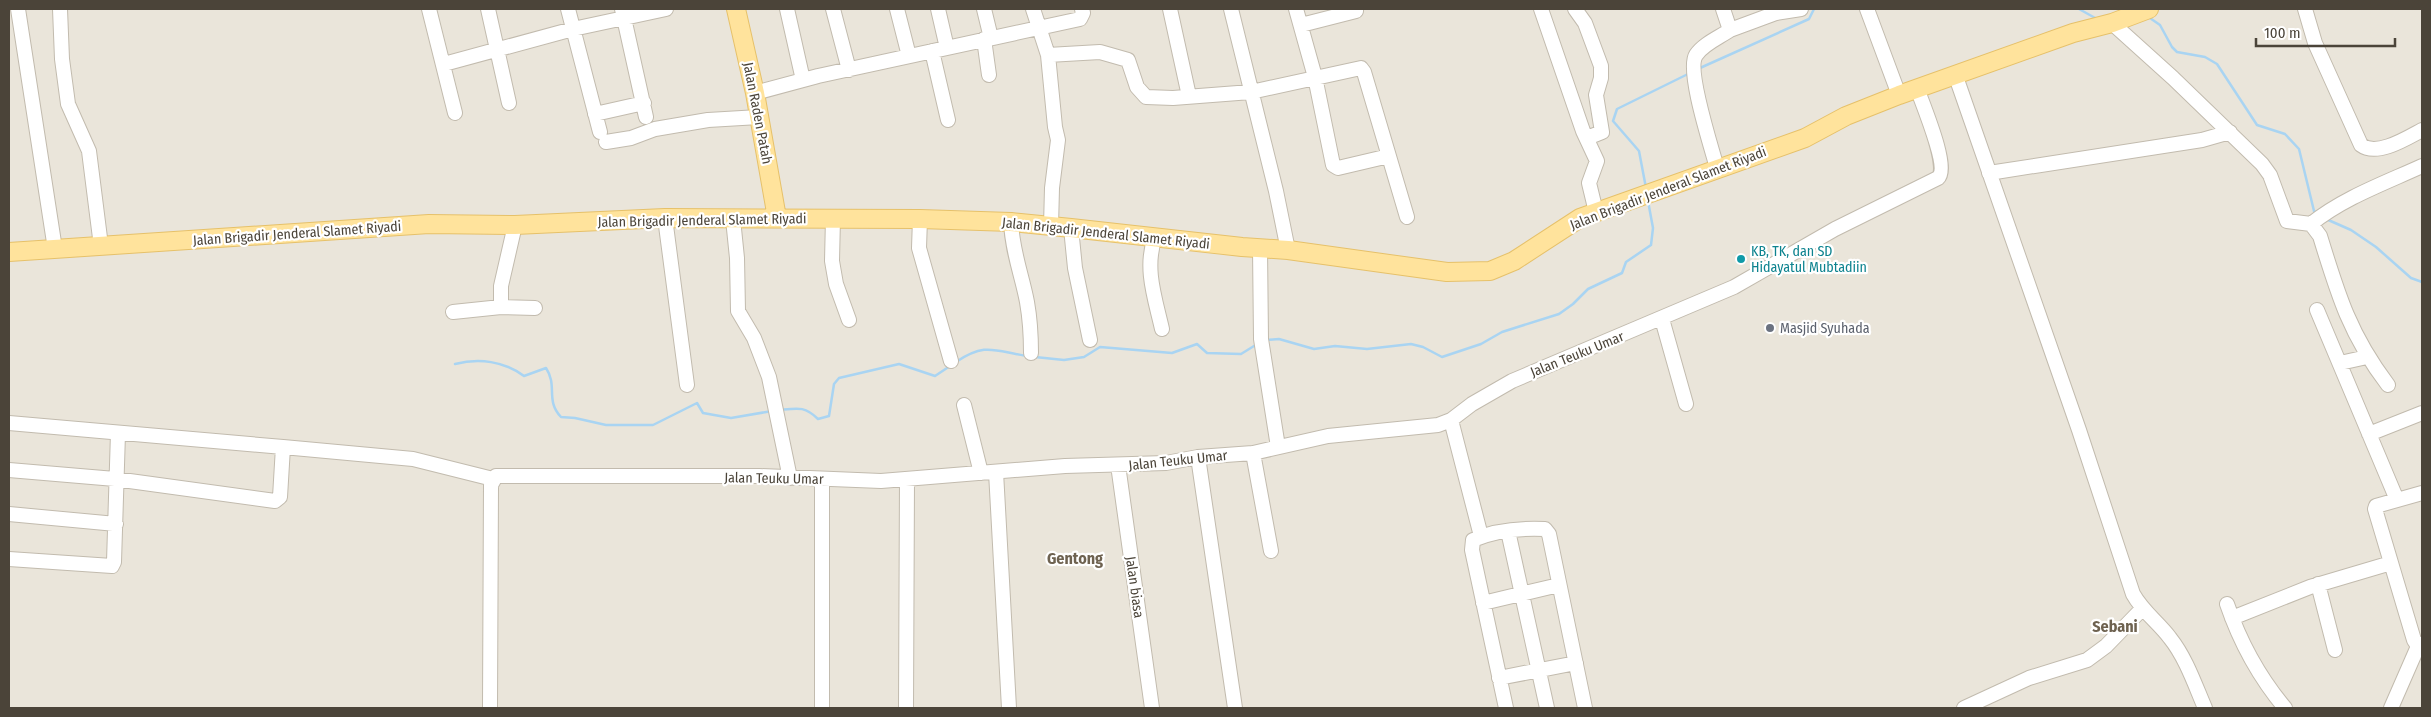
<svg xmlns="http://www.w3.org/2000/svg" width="2431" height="717" viewBox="0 0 2431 717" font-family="'Fira Sans Condensed',sans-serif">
  <rect width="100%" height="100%" fill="#f6f3ec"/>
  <path fill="#eae5da" d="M9,9H2422V708H9Z"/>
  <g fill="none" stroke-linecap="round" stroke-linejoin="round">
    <path stroke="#a9d4f2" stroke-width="2.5" d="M2079,9L2097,19
      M2147,16L2160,25L2172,47L2177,52L2205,57L2217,64L2257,125L2285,134L2299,149L2314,211L2317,213
      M1700,68L1809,19L1814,9
      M1646,188L1639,151L1613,121L1617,109L1690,73
      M2326,219L2351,230L2376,247L2411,278L2422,282
      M1267,340L1279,339L1314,349L1335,346L1367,349L1411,344L1423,347L1442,357L1481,344L1502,332L1559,314L1573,304L1588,289L1622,273L1626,262L1651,245L1653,228L1648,201
      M1035,357L1064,360L1084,357L1100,347L1172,353L1197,344L1207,353L1241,354L1254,346
      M956,362C986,342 994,351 1027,356
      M455,364C479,358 504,361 524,376L546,368C558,386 545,400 561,417L575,418L606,425H653L697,403L703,413L731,418L772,411
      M780,410C798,408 805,406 818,419L829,416L834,384L839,378L899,364L935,376L950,366"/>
    <g stroke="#c2bbae" stroke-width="16">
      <path id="minor" d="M18,9L55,249
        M60,9L62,59L68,104L89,151L101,246
        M429,9L455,113
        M488,9L509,103
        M568,9L600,132
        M622,9L646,117
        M787,9L803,80
        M833,9L849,70
        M897,9L909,56
        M938,9L947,48
        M984,9L991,38
        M1033,9L1048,55L1100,52L1128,60L1137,87L1146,97L1173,98L1251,92L1361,68L1364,72L1407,217
        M1170,9L1189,96
        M1231,9L1276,191L1288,250
        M1296,9L1315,77L1333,165L1338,168L1389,156
        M1541,9L1583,131L1597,161L1589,183L1596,212
        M1575,9L1585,23L1601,66V78L1596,95L1602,132L1587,138
        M1867,9L1899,95
        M2305,9L2315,43L2361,145C2377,157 2407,138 2422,130
        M2112,23L2173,78L2262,164L2270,175L2287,221L2311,224L2320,236C2338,295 2350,335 2388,385
        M1301,25L1356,11
        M1730,30L1776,13L1801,9
        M984,39L989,75
        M932,51L948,120
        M1048,55L1055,127L1058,140L1052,188L1051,226
        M444,64L573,29L666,9
        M1955,74L2079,430L2133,594C2143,612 2158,622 2170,638C2186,658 2195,685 2205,708
        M755,93L818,76L1080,19L1083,13L1082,9
        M595,114L644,103
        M606,142L631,138L655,129L708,120L759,117
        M1717,168C1712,149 1686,70 1696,55C1703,44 1720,37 1730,30L1723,9
        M1989,173L2202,140L2230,132
        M665,218L687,385
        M833,218L832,261L836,284L849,320
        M733,219L737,258L738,311L754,338L769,377L790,478
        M920,219L919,248L951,361
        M1011,222C1012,251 1022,275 1027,302C1030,319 1031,336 1031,353
        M2311,224C2343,198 2385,183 2422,166
        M1071,228L1075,268L1090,340
        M1155,237C1144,268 1155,298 1162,329
        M1260,248L1261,339L1278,447
        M501,307V286L515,225
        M2317,310L2397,500
        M453,312L501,307L535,308
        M1662,319L1686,404
        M2340,363L2367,357
        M964,405L981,473
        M1451,420L1481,536
        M9,423L283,447L280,497L275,501L115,479L9,470
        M2369,434L2422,413
        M283,447L413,459L493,479
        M1253,453L1271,551
        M1198,457L1235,708
        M1118,465L1152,708
        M996,472L1009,708
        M2422,493L2376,506L2375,509L2414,640L2416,643L2422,644
        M9,514L116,524
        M1508,531L1547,708
        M9,559L112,566L114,562L118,433
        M2318,584L2335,650
        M1483,603L1559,585
        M2227,604C2240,642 2259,677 2285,708
        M2232,618L2310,587L2391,563
        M1499,678L1576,663
        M906,707L907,479
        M490,708L491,485L496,476H759L881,481L1065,466L1166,463L1198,457L1253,453L1328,436L1438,425L1451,420L1472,404L1512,381L1734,287L1835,229L1938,178C1950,168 1922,103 1917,88
        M822,708V479
        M1506,708L1472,550L1473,540C1495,530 1522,528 1545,529L1549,534L1585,708
        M1964,708L2029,678L2087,660L2106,646L2142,609
        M2391,708L2419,644"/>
    </g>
    <g stroke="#e6c16a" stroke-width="20">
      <path id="major" d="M736,9L755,93L777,218
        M9,252L429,224L515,225L665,218L920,219L1011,222L1071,228L1242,247L1288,250L1447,272L1490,271L1514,261L1580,218L1805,138L1846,116L1899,95L2073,33L2112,23L2149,9"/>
    </g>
    <use href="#minor" stroke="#fff" stroke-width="14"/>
    <use href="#major" stroke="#ffe39c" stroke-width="18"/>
  </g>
  <circle fill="#0f9aa8" stroke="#fff" stroke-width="2" cx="1741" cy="259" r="5"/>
  <circle fill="#6b7280" stroke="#fff" stroke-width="2" cx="1770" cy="328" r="5"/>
  <g text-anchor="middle" stroke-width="4.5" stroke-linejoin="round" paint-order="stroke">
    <g font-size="14" fill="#4b4439" stroke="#fff">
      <text transform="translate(758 113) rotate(79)" y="5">Jalan Raden Patah</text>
      <text transform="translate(1668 188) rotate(-21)" y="5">Jalan Brigadir Jenderal Slamet Riyadi</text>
      <text transform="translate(702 220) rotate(-1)" y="5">Jalan Brigadir Jenderal Slamet Riyadi</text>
      <text transform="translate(297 233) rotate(-4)" y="5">Jalan Brigadir Jenderal Slamet Riyadi</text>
      <text transform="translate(1106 233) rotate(6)" y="5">Jalan Brigadir Jenderal Slamet Riyadi</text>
      <text transform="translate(1577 354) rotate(-22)" y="5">Jalan Teuku Umar</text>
      <text transform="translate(1178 460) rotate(-6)" y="5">Jalan Teuku Umar</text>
      <text transform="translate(774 478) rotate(1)" y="5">Jalan Teuku Umar</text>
      <text transform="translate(1135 587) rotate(82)" y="5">Jalan biasa</text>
    </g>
    <g font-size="14" fill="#0d838f" stroke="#fff" text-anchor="start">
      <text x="1751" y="256">KB, TK, dan SD<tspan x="1751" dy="16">Hidayatul Mubtadiin</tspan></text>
    </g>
    <g font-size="14" fill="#5b616d" stroke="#fff" text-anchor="start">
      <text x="1780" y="333">Masjid Syuhada</text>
    </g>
    <g font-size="16" font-weight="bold" fill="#6e6250" stroke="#fff">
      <text x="1075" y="564">Gentong</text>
      <text x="2115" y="632">Sebani</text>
    </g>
  </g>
  <rect width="2431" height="717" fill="none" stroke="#4b4439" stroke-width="20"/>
  <path d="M2256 38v8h139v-8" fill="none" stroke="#4b4439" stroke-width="2.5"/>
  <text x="2264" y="38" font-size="15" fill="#4b4439" stroke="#ffffff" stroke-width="4" paint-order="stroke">100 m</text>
</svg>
